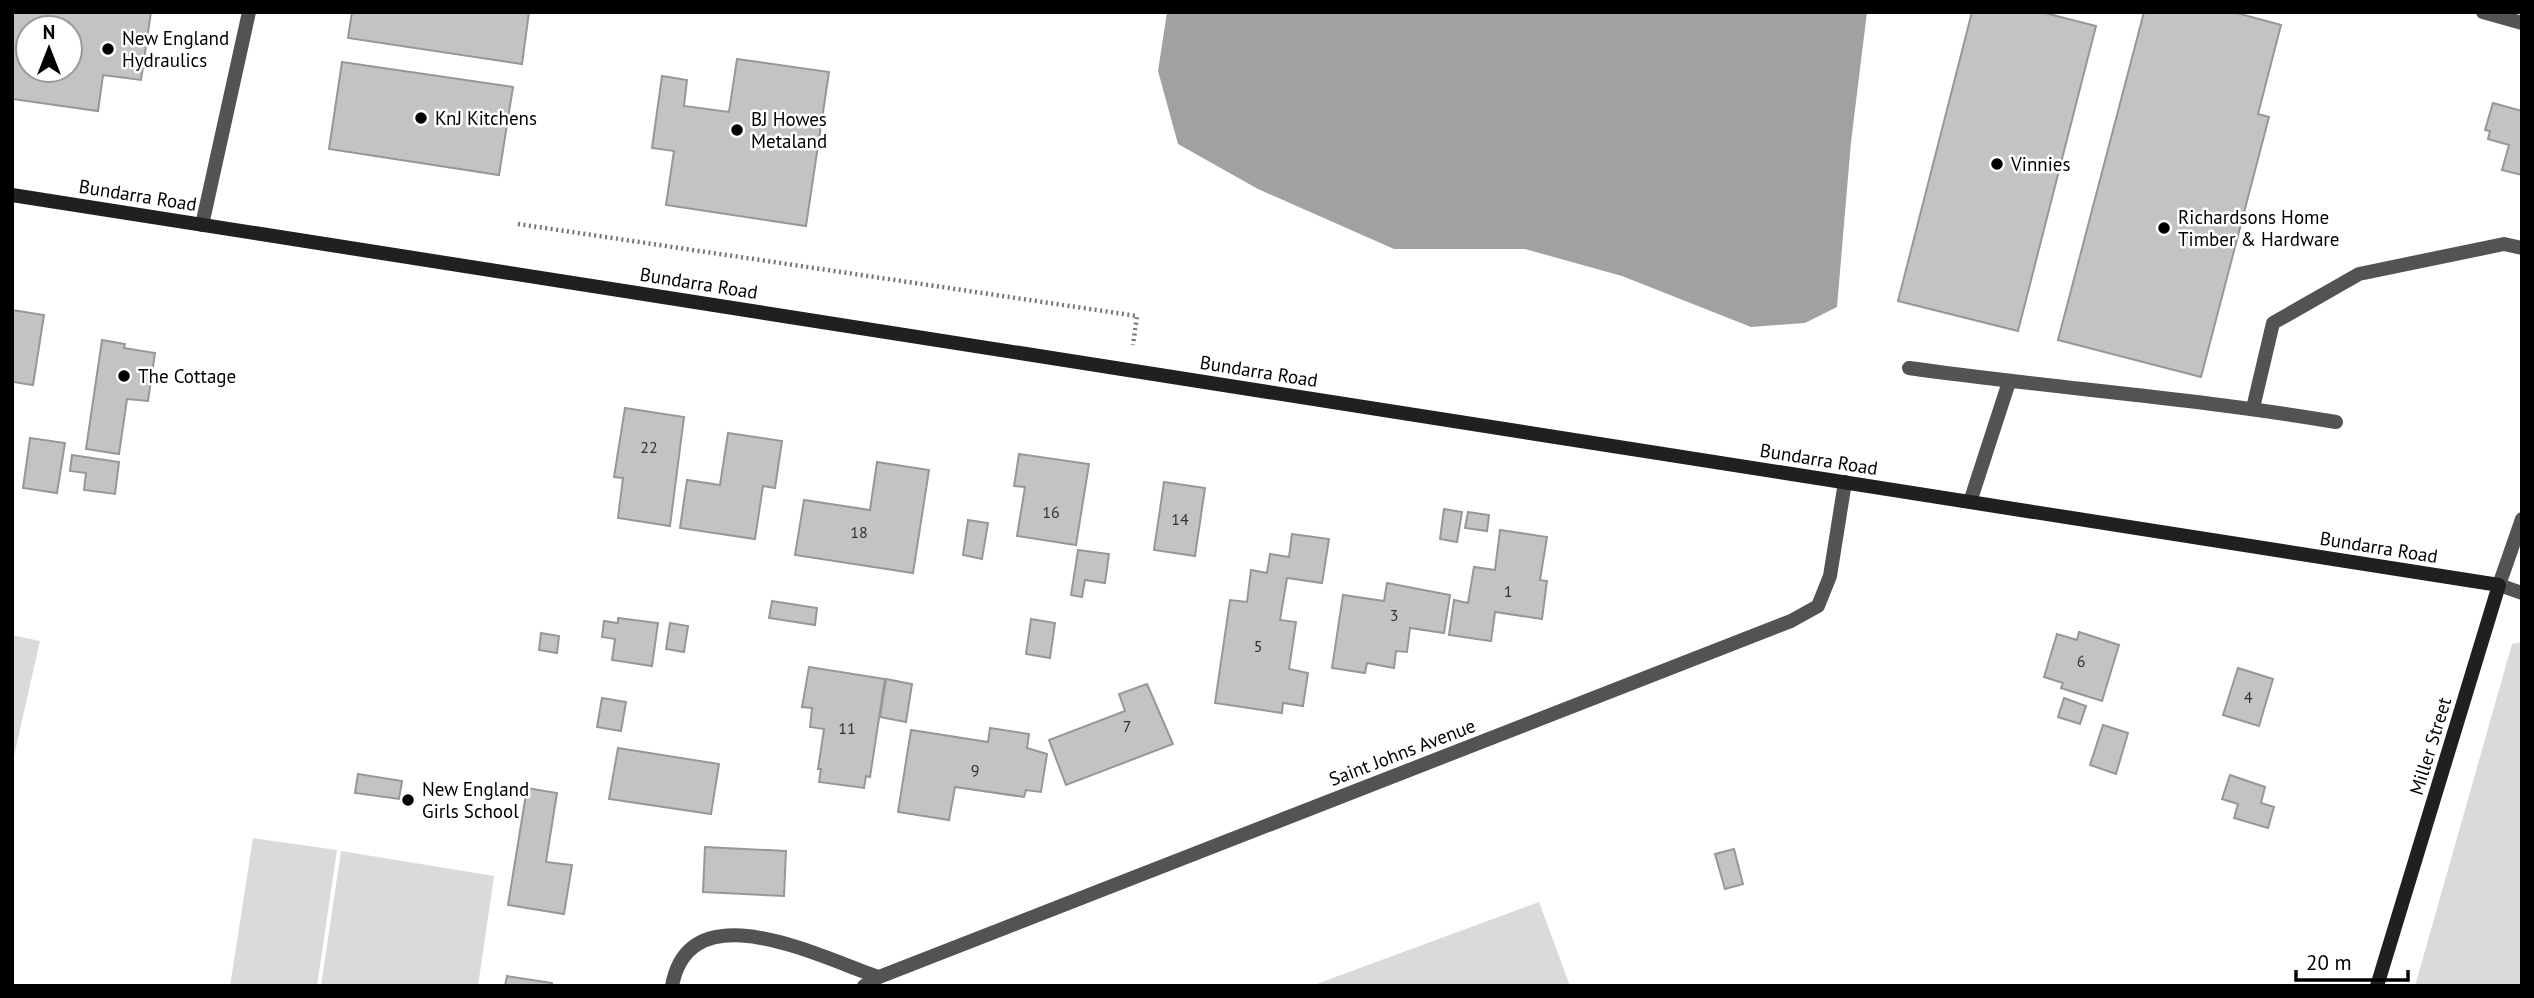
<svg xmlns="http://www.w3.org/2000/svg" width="2534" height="998" viewBox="0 0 2534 998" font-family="'PT Sans',sans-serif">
  <rect width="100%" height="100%" fill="#fff"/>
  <path fill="#dadada" d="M12,635L40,641L12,765Z
    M2522,642V986H2415L2512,644Z
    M253,838L337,850L317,986H230Z
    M341,851L494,876L478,986H321Z
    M1539,902L1570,986H1311Z"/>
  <path fill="#a1a1a1" d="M1167,12H1867L1851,142L1837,307L1805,323L1751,327L1622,276L1525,249H1394L1258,189L1178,144L1158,71Z"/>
  <path fill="#c3c3c3" stroke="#979797" stroke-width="2" fill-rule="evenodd" d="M12,12H151L141,80L103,75L98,111L12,99ZM28,28H70V70H28Z
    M352,12H529L522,64L348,38Z
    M1972,12H2041L2096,26L2018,331L1898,301Z
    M2144,12H2233L2281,25L2258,114L2269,117L2201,377L2058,340Z
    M737,59L829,72L806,226L666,205L674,151L652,148L662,76L687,80L684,106L729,112Z
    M342,62L513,87L499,175L329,149Z
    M2493,103L2522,111V175L2502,170L2509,145L2488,139L2490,131L2485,130Z
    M12,310L44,315L33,385L13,382Z
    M102,340L125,344L124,348L155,353L148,401L127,399L119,454L86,449Z
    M625,408L684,417L670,526L618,518L623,478L614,477Z
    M728,433L782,441L775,488L763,486L755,539L680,528L687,480L720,485Z
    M30,438L65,443L57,493L23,488Z
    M1019,454L1089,464L1076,545L1017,536L1025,487L1014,486Z
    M72,455L119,462L115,494L84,490L86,473L70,471Z
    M877,462L929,470L913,573L795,555L804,500L870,510Z
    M1164,482L1205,488L1195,556L1154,550Z
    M1444,509L1462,512L1457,542L1440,539Z
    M1468,512L1489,515L1487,531L1465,528Z
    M968,520L988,523L982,559L963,555Z
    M1500,530L1547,537L1540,580L1547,581L1542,619L1495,612L1491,641L1449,635L1454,600L1468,603L1474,567L1495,570Z
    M1292,534L1329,539L1322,583L1287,578L1280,620L1296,622L1289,669L1308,673L1303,706L1283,703L1282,713L1215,703L1230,600L1247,602L1251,570L1267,573L1270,554L1289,557Z
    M1078,550L1109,554L1105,583L1085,580L1082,597L1071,595Z
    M1387,583L1450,595L1444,633L1410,628L1407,652L1396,651L1394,668L1367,663L1365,673L1332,668L1343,595L1384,601Z
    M772,601L817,608L815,625L769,618Z
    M618,618L658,623L652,666L612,660L615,639L602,637L604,621L618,623Z
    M1031,619L1055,623L1050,658L1026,654Z
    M670,623L688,626L684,652L666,649Z
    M2079,632L2119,645L2102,701L2061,688L2063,683L2044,677L2057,634L2077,640Z
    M541,633L559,636L557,653L539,650Z
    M809,667L885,679L870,777L866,776L864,788L819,782L821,769H818L824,729L810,727L812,708L802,707Z
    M2238,668L2273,679L2259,726L2223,715Z
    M886,679L912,684L906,722L880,717Z
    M1147,684L1173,744L1066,785L1049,740L1125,711L1119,694Z
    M602,698L626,702L621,731L597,727Z
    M2064,698L2086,706L2080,724L2058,717Z
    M2103,725L2128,733L2116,774L2090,765Z
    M990,728L1029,734L1027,748L1047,754L1041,792L1026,790L1024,797L955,787L949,820L898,812L911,730L988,742Z
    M618,748L719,764L711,814L609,799Z
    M358,774L402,781L399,799L355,793Z
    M2230,775L2265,787L2261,803L2274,807L2268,828L2234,818L2238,804L2222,799Z
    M527,788L557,793L546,862L572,865L564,914L508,905Z
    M705,847L786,851L784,896L703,892Z
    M1734,849L1743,884L1725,889L1715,854Z
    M507,976L552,983V986H505Z"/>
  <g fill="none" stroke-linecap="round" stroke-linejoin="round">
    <path stroke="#757575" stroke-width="4.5" stroke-dasharray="2 3.5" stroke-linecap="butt" d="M518,224L1137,316L1133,345"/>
    <path stroke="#535353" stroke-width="14" d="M2483,12L2522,23
      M1909,368C2051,388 2195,398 2336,422
      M2253,408L2273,323L2359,274L2504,244L2522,248
      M1970,502L2009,382"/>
    <path stroke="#535353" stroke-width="14" d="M202,225L249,12
      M2499,585L2522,593
      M672,986C690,888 823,959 879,977
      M864,986L879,977L1791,621L1818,606L1830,576L1845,482"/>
    <path stroke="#535353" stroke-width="14" d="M2499,585L2522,519"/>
    <path stroke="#202020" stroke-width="14" d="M12,195L2499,585L2377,986"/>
  </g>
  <g fill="#000" stroke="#fff" stroke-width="2.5">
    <circle cx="108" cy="49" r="7"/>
    <circle cx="421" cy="118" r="7"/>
    <circle cx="737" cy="130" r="7"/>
    <circle cx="1997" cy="164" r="7"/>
    <circle cx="2164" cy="228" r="7"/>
    <circle cx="124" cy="376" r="7"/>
    <circle cx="408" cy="800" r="7"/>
  </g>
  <g text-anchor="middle" stroke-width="5" stroke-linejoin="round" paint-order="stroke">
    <g font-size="16" fill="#313131">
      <text x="649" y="453">22</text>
      <text x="1051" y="518">16</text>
      <text x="1180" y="525">14</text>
      <text x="859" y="538">18</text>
      <text x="1508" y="597">1</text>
      <text x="1394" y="621">3</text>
      <text x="1258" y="652">5</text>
      <text x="2081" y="667">6</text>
      <text x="2248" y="703">4</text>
      <text x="1127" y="732">7</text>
      <text x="847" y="734">11</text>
      <text x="975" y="776">9</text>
    </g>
    <g font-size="19" fill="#000" stroke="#fff" text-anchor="start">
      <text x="122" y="45">New England<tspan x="122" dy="22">Hydraulics</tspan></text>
      <text x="435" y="125">KnJ Kitchens</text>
      <text x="751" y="126">BJ Howes<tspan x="751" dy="22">Metaland</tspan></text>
      <text x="2011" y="171">Vinnies</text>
      <text x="2178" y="224">Richardsons Home<tspan x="2178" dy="22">Timber &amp; Hardware</tspan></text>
      <text x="138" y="383">The Cottage</text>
      <text x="422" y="796">New England<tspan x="422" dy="22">Girls School</tspan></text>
    </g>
    <g font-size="19" fill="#000" stroke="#fff">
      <text transform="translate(138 195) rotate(9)" y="7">Bundarra Road</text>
      <text transform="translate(699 283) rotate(9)" y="7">Bundarra Road</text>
      <text transform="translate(1259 371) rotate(9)" y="7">Bundarra Road</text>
      <text transform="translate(1819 459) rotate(9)" y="7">Bundarra Road</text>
      <text transform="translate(2379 547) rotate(9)" y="7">Bundarra Road</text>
      <text transform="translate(2430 746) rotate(-73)" y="7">Miller Street</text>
      <text transform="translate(1402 752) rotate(-21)" y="7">Saint Johns Avenue</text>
    </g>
  </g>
  <rect width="2534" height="998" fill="none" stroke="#000000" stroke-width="28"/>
  <g transform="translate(49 49)"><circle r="33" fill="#ffffff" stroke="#999999" stroke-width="2"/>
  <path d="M0-5L12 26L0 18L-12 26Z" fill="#000000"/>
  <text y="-10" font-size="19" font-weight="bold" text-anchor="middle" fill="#000000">N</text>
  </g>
  <path d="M2296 970v10h112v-10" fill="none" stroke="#000000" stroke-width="3.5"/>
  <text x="2306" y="970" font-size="21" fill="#000000" stroke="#ffffff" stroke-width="5" paint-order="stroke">20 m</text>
</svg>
